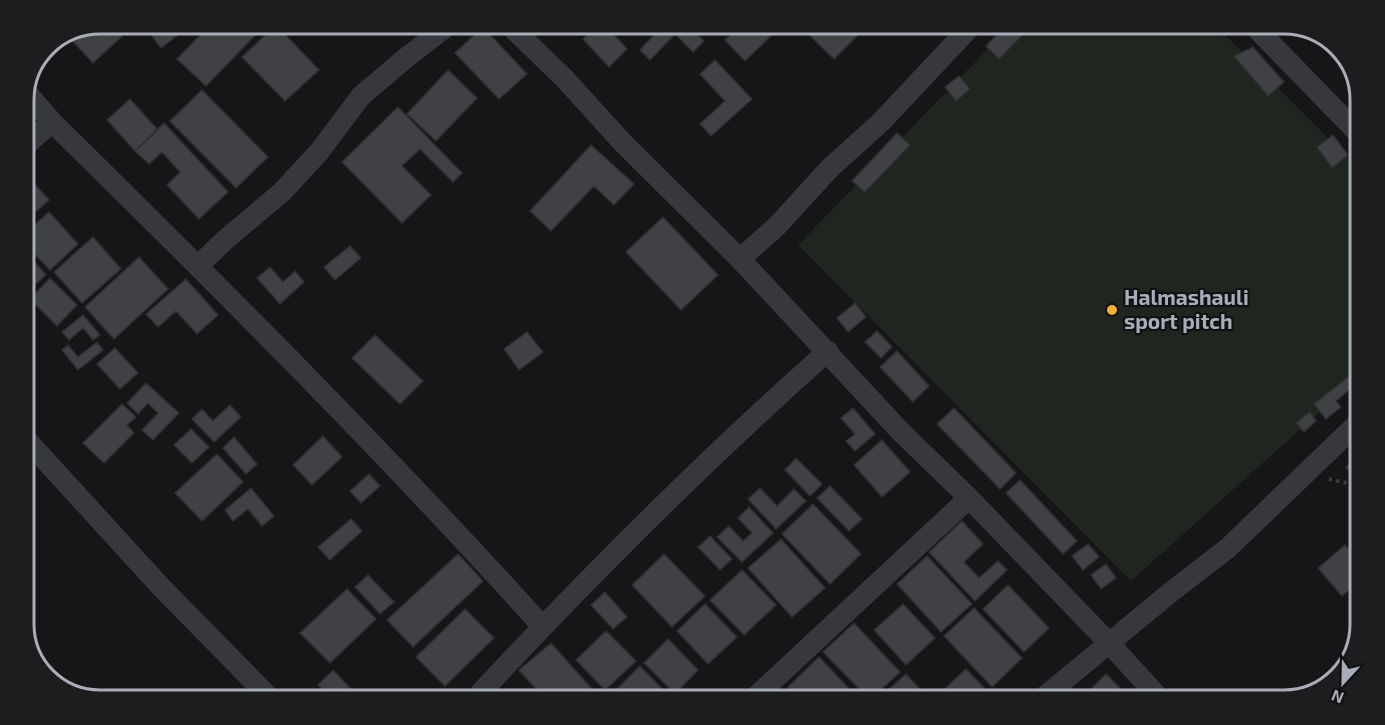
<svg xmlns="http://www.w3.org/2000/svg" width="1385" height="725" viewBox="0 0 1385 725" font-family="'Exo 2',sans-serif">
  <rect width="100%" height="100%" fill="#161618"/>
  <path fill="#1e261f" d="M1012,24H1214L1361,171V375L1131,581L798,245Z"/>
  <path fill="#404145" stroke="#303034" stroke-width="1.5" d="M100,24L134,25L93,63L69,37Z
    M143,24H169L178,35L161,48Z
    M211,24H266L206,86L177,59Z
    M599,24H604L627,49L609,67L583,39Z
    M664,24H686L704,41L693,52L675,34L650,60L640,50Z
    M743,24H773L778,29L745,61L725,40Z
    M798,24H859L864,29L834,59Z
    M1007,24H1033L999,59L986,46Z
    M1199,24H1220L1208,35Z
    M276,25L319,70L285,101L242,57Z
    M483,27L527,74L499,99L455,53Z
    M1303,28L1319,32L1325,38L1319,44Z
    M1330,42L1348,58L1354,75L1351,77L1324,48Z
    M1253,47L1284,82L1268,96L1234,56Z
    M715,60L752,99L711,136L700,124L725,101L700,74Z
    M448,70L477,98L436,141L407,114Z
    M959,76L970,89L956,101L945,87Z
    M202,90L268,157L236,188L170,121Z
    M130,99L158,130L135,151L107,120Z
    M398,107L462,173L453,182L420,149L402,166L431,195L402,223L342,162Z
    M164,123L228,192L199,219L167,185L180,172L162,152L149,164L135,151Z
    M897,133L910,145L865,192L852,181Z
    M1333,135L1348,155L1332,168L1317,147Z
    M591,145L634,184L614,205L594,186L551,231L530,211Z
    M24,172L49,200L24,222Z
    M1361,172V194L1350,180Z
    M49,212L78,244L50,270L24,243V234Z
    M663,217L718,275L681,310L626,252Z
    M93,237L121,269L82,303L54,272Z
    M350,246L361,258L335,280L324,267Z
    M24,250L46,275L24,294Z
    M139,257L168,289L114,339L85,307Z
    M270,267L283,282L295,271L304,282L280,304L257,278Z
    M50,278L77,305L57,326L30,299Z
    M186,279L218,315L197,334L176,311L158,327L146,314Z
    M855,303L866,317L848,332L837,318Z
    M83,315L100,335L93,340L83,328L69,340L62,332Z
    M877,331L892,347L881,358L865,342Z
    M527,332L543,352L519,370L504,349Z
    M375,335L423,381L400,404L352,358Z
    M97,342L103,350L78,370L62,350L68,345L78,357Z
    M115,348L138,373L120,389L97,364Z
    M897,351L929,386L913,402L880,367Z
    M1348,377L1355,385L1336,401L1341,407L1326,419L1314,404Z
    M146,383L179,413L153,440L142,430L158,413L148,403L138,414L127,403Z
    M122,404L136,417L127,425L134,433L104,463L83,443Z
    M230,405L241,417L214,442L192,419L202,409L213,421Z
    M853,408L875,434L855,451L846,441L855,434L841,418Z
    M954,408L1016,473L1000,489L937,424Z
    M1310,412L1316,421L1304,432L1296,423Z
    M191,429L209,447L192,463L174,445Z
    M323,436L342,457L312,485L293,465Z
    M234,437L257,464L246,474L223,448Z
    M882,440L910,472L882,497L854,465Z
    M217,454L243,482L202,521L175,493Z
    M1361,454V482L1346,467Z
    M796,458L822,484L810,496L785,470Z
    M369,474L380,486L361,503L350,491Z
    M1020,480L1077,541L1063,554L1006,493Z
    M830,486L862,519L849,531L817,498Z
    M251,488L274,516L262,526L248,509L233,521L225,510Z
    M760,488L777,506L794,489L806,501L776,529L748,499Z
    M813,504L861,554L830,584L782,534Z
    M749,507L773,533L742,562L717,537L729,526L743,541L752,533L738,518Z
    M351,519L362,531L330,560L318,547Z
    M962,521L983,544L964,562L979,578L998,561L1007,570L975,601L929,552Z
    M710,536L732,559L720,570L698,547Z
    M781,539L825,588L792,617L748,568Z
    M1088,544L1099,557L1083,570L1072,556Z
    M1345,545L1361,563V580L1342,596L1318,568Z
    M458,554L483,581L413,647L387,620Z
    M664,554L705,596L672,627L632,585Z
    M927,556L972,604L941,632L897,584Z
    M1106,564L1116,578L1101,589L1091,575Z
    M742,570L776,605L744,635L710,600Z
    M368,575L394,602L380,614L355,587Z
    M1008,585L1049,628L1024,652L983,609Z
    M347,589L376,619L330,663L300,633Z
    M605,592L627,617L613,629L591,605Z
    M705,604L737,637L708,664L677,631Z
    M903,604L935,638L906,665L874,630Z
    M974,608L1022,658L992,687L944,636Z
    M465,609L494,638L445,686L416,657Z
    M854,623L900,672L870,700L823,652Z
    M606,631L636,661L605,690L576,660Z
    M668,639L698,670L675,694L644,663Z
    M551,643L599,697L594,701H547L519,670Z
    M819,657L861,701H802L788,687Z
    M640,666L674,701H613L609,697Z
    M966,669L989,693L981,701H937L935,698Z
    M333,670L355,693L346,701H334L318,685Z
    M906,674L931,701H906L904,698L900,701H876Z
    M1106,674L1133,701H1079Z"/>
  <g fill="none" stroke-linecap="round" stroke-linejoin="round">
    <path stroke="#3d3f44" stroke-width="4" stroke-dasharray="3 4.5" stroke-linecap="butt" d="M1329,479L1361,486"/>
    <path stroke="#37383d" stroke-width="21" d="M508,24L564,78L623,143L740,259L901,432L969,498L1109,643L1162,701
      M1252,24L1361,136
      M26,92L52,122C219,286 385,452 542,626
      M24,147L52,122
      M740,259L777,226L830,168L881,122L973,24
      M198,266L225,240L282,192L319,152L361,96L407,57L450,24
      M24,437L161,587L273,701
      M473,701C586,579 704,461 828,351
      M751,701L969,498
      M1039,701L1171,592L1228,548L1361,420"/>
  </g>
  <circle fill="#f2b134" stroke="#111113" stroke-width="2" cx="1112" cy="310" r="6"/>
  <g text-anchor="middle" stroke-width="4.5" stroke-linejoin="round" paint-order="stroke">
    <g font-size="21" font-weight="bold" fill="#a8adb8" stroke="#111113" text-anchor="start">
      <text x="1124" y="305">Halmashauli<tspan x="1124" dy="24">sport pitch</tspan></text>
    </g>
  </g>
  <path d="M0 0H1385V725H0ZM100 34H1284A66 66 0 0 1 1350 100V624A66 66 0 0 1 1284 690H100A66 66 0 0 1 34 624V100A66 66 0 0 1 100 34Z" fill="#1d1d20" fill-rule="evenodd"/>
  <path fill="none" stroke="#a8adb8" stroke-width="3" d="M100 34H1284A66 66 0 0 1 1350 100V624A66 66 0 0 1 1284 690H100A66 66 0 0 1 34 624V100A66 66 0 0 1 100 34Z"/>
  <g transform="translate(1343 683) rotate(202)" stroke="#111113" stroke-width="4.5" paint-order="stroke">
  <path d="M0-4.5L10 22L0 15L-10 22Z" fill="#a8adb8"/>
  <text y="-9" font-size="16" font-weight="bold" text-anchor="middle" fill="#a8adb8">N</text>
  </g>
</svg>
